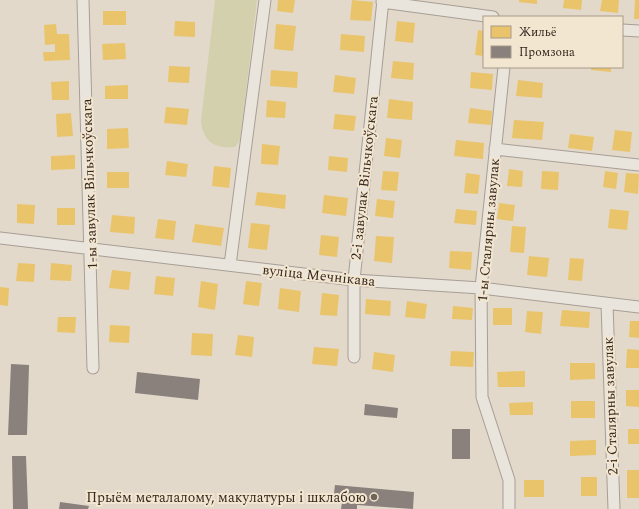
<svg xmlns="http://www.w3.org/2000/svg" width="639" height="509" viewBox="0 0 639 509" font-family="Spectral,serif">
  <rect width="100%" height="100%" fill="#e2d9cb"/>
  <path fill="#d3d0ae" d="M215,0H257L240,140L235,147C215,149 203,142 201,121Z"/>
  <path fill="#e9c46a" d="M278,0H295L293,13L277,11Z
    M352,0L373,2L371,21L350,20Z
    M519,0H537V4L519,2Z
    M564,0H582L581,10L563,8Z
    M602,0H619L618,13L600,11Z
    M635,0H639V19H634Z
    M103,11H126V25H103Z
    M175,21L195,22V37L174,36Z
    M397,21L415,23L413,43L395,41Z
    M56,24L57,34H69L70,60L44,61L43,52H55V44L45,45L44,25Z
    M276,24L296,26L293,51L274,49Z
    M478,30L484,31V56L475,55Z
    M341,34L365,36L364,52L340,50Z
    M125,43L126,59L103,60L102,44Z
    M393,61L414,63L413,80L391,78Z
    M169,66L190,67L189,83L168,82Z
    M591,67H611V72L591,70Z
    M271,70L298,72L297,88L270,86Z
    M471,72L493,74L492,90L470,88Z
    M335,75L356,78L354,94L333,92Z
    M518,80L543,83L542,98L516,96Z
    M69,81V100H52L51,82Z
    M128,85V99H105V86Z
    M389,99L413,102L412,120L387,118Z
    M267,100L286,102L285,118L266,117Z
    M166,107L189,109L187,125L164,123Z
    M470,108L492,111L491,125L468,123Z
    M71,113L73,136L57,137L56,114Z
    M335,114L356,116L354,131L333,129Z
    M514,120L544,122L542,140L512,138Z
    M128,128L129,148L107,149V129Z
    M615,130L632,132L630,152L612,150Z
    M570,134L594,137L592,151L568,148Z
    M386,138L402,140L400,158L384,156Z
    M456,140L484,143L483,159L454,156Z
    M262,144L280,146L278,165L261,164Z
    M75,155V169L51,170V156Z
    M329,156L348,158L347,172L328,170Z
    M167,161L188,164L186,177L165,175Z
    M214,166L231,168L229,188L212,186Z
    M509,169L523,171L522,187L507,186Z
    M383,171L399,172L397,191L381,190Z
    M542,171L559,172L558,190L541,189Z
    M605,171L618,173L616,189L603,187Z
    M107,172H129V188H107Z
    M466,173L480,175L478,194L464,193Z
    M626,173L639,174L638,194L624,192Z
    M257,192L286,195L285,209L255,205Z
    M324,195L348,198L346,216L322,213Z
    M377,199L395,201L393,218L375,216Z
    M499,203L515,205L513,221L497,219Z
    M17,204L35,205L34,224L17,223Z
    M57,208H75V225H57Z
    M456,209L477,211L476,225L454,223Z
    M610,209L629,211L627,230L608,228Z
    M112,215L135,217L134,234L110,232Z
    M158,219L176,221L174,240L155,238Z
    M251,223L270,225L267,250L248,248Z
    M195,224L224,228L221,246L192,242Z
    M512,226L526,227L524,253L510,252Z
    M321,235L339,237L337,257L319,255Z
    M376,236L394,237L392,263L374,261Z
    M450,251L472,252L471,270L449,268Z
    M529,256L549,258L547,277L527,275Z
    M570,258L584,259L582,281L568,280Z
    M18,263L35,264L34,282L16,281Z
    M51,263L72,265L71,281L50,280Z
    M112,270L131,272L129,290L109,288Z
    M156,276L175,278L173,296L154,294Z
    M201,281L218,284L215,310L198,307Z
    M246,281L262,283L259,306L243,304Z
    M0,287L9,288L8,306L0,305Z
    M280,288L301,291L299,312L278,309Z
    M322,293L339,295L337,316L320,315Z
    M366,299L391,301L390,316L365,314Z
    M407,301L427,304L425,319L405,317Z
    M453,306L473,308L472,320L452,319Z
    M493,308H512V325H493Z
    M562,310L590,312L589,328L560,326Z
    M527,311L543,312L541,334L525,332Z
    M58,317H76L75,333L57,332Z
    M630,321H639V338L629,337Z
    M110,325L130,326L129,343L109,342Z
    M192,333L213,334L212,356L191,355Z
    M238,335L254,337L252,357L235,355Z
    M314,347L339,349L337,366L312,364Z
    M627,349L639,350V368H626Z
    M451,351L474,352L473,367L450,366Z
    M374,352L395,355L393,372L372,369Z
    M570,363H595V379L570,380Z
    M525,371V387H498L497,372Z
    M626,390H639V407L626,406Z
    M571,401H595V418H571Z
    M533,402V415H510L509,403Z
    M628,429H639V444H628Z
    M596,440V455L570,456V441Z
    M627,470H639V498H627Z
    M581,477H597V496H581Z
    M524,480H544V497H524Z"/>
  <path fill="#8a817c" d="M11,364L29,365L27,435H8Z
    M137,372L200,379L198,400L135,393Z
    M365,404L398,408L397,418L364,415Z
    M452,429H470V459H452Z
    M12,456H26L28,509H13Z
    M335,485L414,492L413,509L357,505V509H341L342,502H333Z
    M60,502L89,506L88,509H59Z"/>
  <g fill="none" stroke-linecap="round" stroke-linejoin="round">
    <g stroke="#a79e95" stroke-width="13">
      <path id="minor" d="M83,0L93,368
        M382,2L493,17
        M622,30L639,31
        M504,67L481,288L482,397L509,480V509
        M495,149L639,165
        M0,238L354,280L481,288L639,307
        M230,265L265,0
        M607,304L614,509
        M354,357V280L383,0"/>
    </g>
    <use href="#minor" stroke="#eae5dc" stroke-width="11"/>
  </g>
  <circle fill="#71655a" stroke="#f3e6d0" stroke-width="1.5" cx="374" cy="497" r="4"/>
  <g text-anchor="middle" stroke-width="4" stroke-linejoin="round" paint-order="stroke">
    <g font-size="14" fill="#34271d" stroke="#f3e6d0">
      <text transform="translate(364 178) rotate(-84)" y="5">2-і завулак Вільчкоўскага</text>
      <text transform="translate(89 184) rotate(-92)" y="5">1-ы завулак Вільчкоўскага</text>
      <text transform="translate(488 230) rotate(-85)" y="5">1-ы Сталярны завулак</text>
      <text transform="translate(319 275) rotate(6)" y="5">вуліца Мечнікава</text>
      <text transform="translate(610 406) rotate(-92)" y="5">2-і Сталярны завулак</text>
    </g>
    <g font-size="14" fill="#34271d" stroke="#f3e6d0" text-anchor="end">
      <text x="366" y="502">Прыём металалому, макулатуры і шклабою</text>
    </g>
  </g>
  <rect x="483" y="16" width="140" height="52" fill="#f3e6d0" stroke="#a79a88"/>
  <rect x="491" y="26" width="20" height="12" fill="#e9c46a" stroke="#a79a88"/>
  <text x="519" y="36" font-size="12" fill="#34271d">Жильё</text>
  <rect x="491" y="46" width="20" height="12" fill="#8a817c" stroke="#a79a88"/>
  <text x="519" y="56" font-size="12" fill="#34271d">Промзона</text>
</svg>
